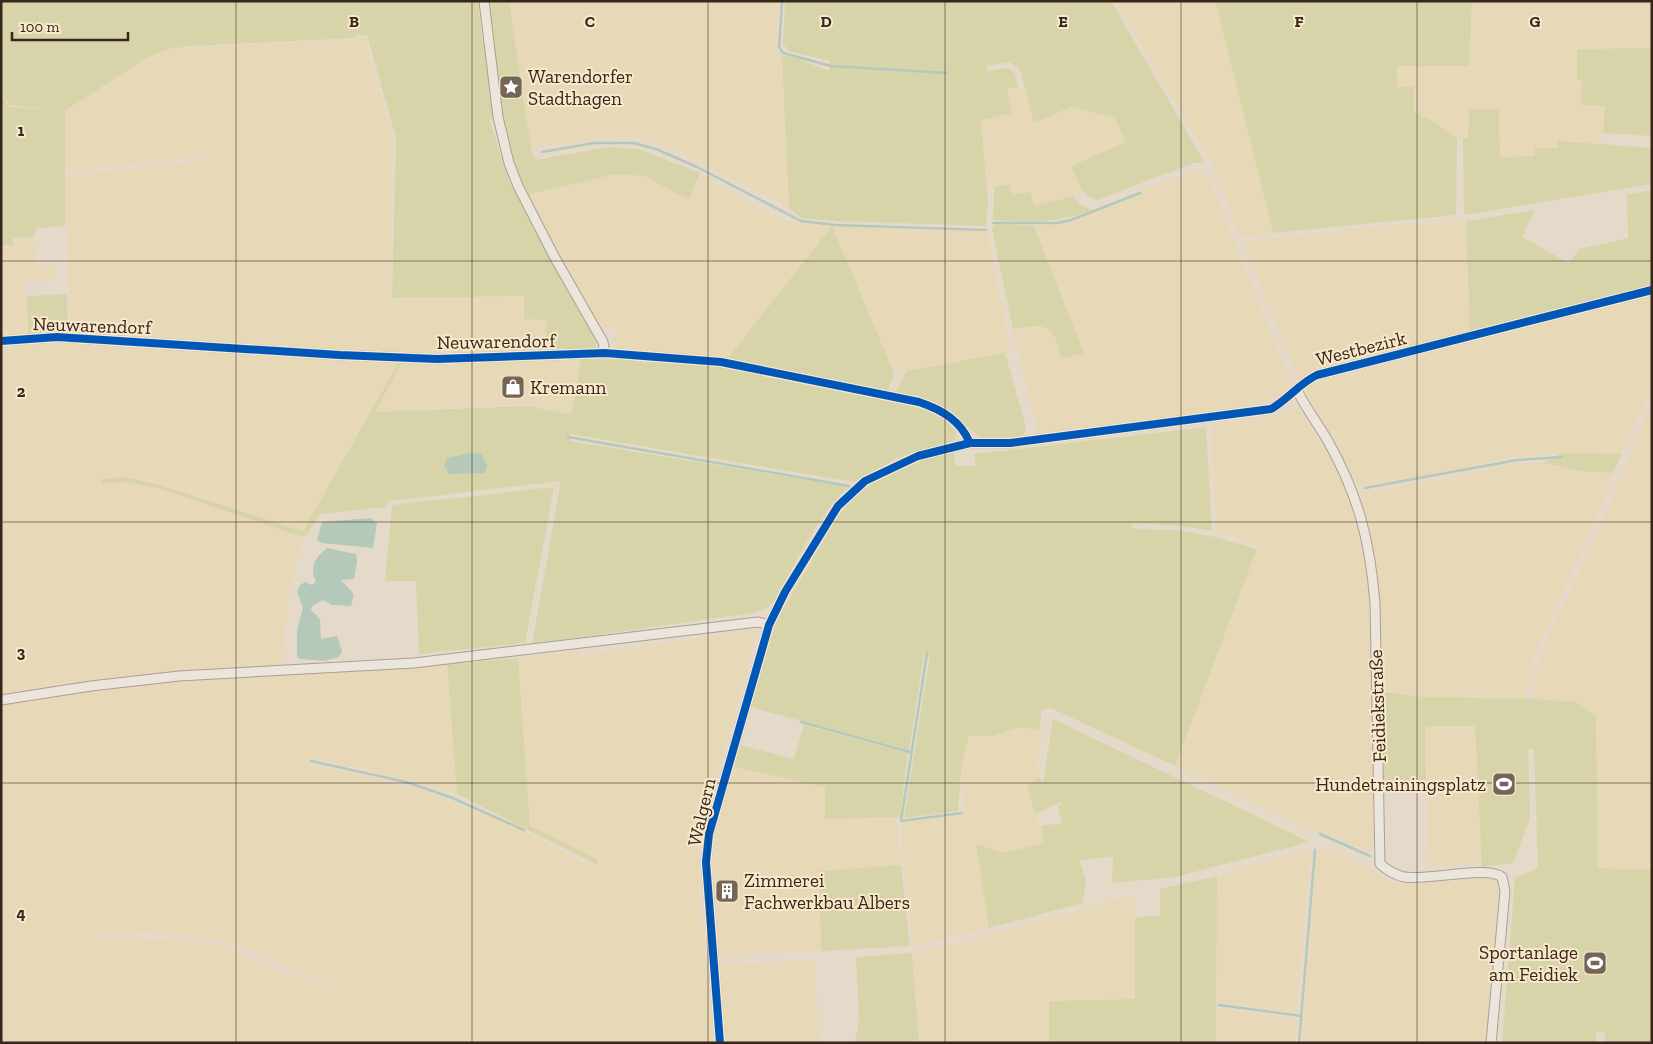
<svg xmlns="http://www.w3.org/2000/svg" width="1653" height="1044" viewBox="0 0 1653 1044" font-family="'Zilla Slab',serif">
  <rect width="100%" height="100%" fill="#e5dac9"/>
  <path fill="#e7d9b7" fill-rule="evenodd" d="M509,1H779L776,48L782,55L789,208L684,154L635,137L592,139L531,148Z
    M1115,1H1215L1273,233L1240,237L1213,166Z
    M1472,1H1652V48L1577,49L1578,80L1582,79L1605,106L1602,144L1559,141L1558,148L1535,156L1500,157L1468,138H1457L1428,118H1421L1414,114V87H1397V66H1469Z
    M365,38L393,140L390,354L70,334L66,176L205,161V156L66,171V112L148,57L169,49Z
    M1025,86L1033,121L1036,122L1071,107L1115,117L1126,142L1071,166L1083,193L1035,206L1011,195L1008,184L987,188L981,120L1012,113L1007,89Z
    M1194,171H1199L1208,176L1291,384L1280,396L1257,406L1039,435L1013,329L1039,324L1051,330L1059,346L1084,353L1034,226L1069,223L1142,194L1143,190Z
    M615,174L645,176L689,200L702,175L769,215L790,222L912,230L987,231L1011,352L894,373L832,226L728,358L619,348L610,345L620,326L597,330L528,195Z
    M1466,221L1470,333L1315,371L1298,378L1243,242L1406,224Z
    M33,238L37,267L54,266L55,279L23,283L24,296H27L28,333L2,335L1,248L14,247V241Z
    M524,296L546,320L547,353L439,356L391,354L392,298Z
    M1652,296V392L1646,397L1622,454L1561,453L1514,457L1449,472L1357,486L1305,393L1311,384Z
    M30,342L400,360L303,531L163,486L125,477L102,484L124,482L161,489L302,537L290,589L280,666L177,673L1,696V349Z
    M581,359L573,414L524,404L374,412L403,360L447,363Z
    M1652,402V870L1598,869L1597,748L1533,699L1535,678L1549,636L1605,516Z
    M1298,408L1325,449L1340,478L1351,506L1367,564L1375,784L1371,853L1319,830H1310L1175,766L1259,544L1216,531L1212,425L1275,416Z
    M1516,463H1544L1580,471L1613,473L1598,514L1531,662L1526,699L1424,697L1382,692L1379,604L1375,560L1370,529L1359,492L1454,478Z
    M758,629L698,846L700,900L715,1043H1V704L161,681L447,664L457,794L407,779L310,758L309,764L407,786L454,802L530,834L595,868L596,859L530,826L518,658L579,651L580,656ZM146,932L201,937L232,943L375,1004L283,973L230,949L201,942L83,936Z
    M1476,725L1482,863L1430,867L1425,726Z
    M1021,727L1042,733L1037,762L1040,777L1027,784L1044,843L1003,853L976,845L989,928L913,946L901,840L903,822L963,815L962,763L969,736H993Z
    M734,767L825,787L826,819L896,817L901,865L819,871L821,951L716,955L711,871L713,844Z
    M1324,849L1362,865L1390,881L1410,885L1491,878L1496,883L1498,891L1486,1043H1302L1316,854Z
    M1311,850L1296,1013L1217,1002V876Z
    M1135,895V999L1050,1001L1049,1043H919L912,953L966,942Z
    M815,960L819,1043H725L718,966Z
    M1217,1008L1298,1020L1297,1043H1217Z"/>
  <path fill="#d8d4a9" d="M1,1H478L483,45L486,46L488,1H509L531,148L536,160L608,147L638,149L700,173L689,200L645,176L615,174L528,195L513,163L504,126L489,118L508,178L597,343L594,350L547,353L546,320L524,319V296L392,298L396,138L367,35L355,36V38L191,46L169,49L148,57L65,111V226L37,228L33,237L13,238V245L1,246V95L9,107L46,109L9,105L1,92Z
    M785,1H1111L1205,163H1194L1097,200C1080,196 1078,181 1071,166L1126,142L1115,118L1071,107L1036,122L1033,120L1021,73L1018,68L1009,62L987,66V71L1008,68L1014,72L1018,87L1007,89L1012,113L981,120L988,201L986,226L835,221L801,218L789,208L782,55L796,58L829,71L830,61L789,51L783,44Z
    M1215,1H1472L1469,66H1397V87H1414V113L1421,114V118H1428L1457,138L1456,215L1273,233Z
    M1652,48V136L1603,133L1605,106L1581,105L1582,80H1577V49Z
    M1469,109H1499L1500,157L1535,156V148H1558V141L1652,148V184L1464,215L1463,138H1468Z
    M1009,184L1012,195L1030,192L1035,206L1073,196L1079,204L1092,210C1057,224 1030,222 993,220L994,187Z
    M1652,190V287L1470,333L1466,221L1535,210L1522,237L1569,263L1579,249L1628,238L1627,195Z
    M996,224L1034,226L1084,353L1061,359C1055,323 1044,323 1013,329L992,229Z
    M832,226L894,373L888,391L728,358Z
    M67,294L68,336L28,333L27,296Z
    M1005,353L1026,427L1024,436L983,439L939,404L896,392L906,371Z
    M581,359L641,360L644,363L657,361L720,367L874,397L933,412L956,429V440L897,458L854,482L570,434L569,441L849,487C822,507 791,572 773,602L767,608L752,613L532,644L561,481L389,501L386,507L320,514L307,535L302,537L161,489L124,482L101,484V479L125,477L163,486L303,531L400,360H403L375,412L526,406L572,414Z
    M1206,427L1212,531L1181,526L1132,523L1133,529L1179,530L1215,537L1257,549L1175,766L1051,708L1042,710L1039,731L1021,727L993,736H969L962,763L958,811L904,818L930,655L924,654L909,750L750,707L776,622L838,516L856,496L877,480L938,454L954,452L955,466H975V454Z
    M1561,453L1622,454L1613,473L1580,471L1544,463Z
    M554,487L525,643L419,654L416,581H385L392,505Z
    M518,658L530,826L597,859V865L457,794L447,664Z
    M1382,692L1424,697L1533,699L1576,702L1596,715L1598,868L1652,870V1043H1606L1604,1032L1596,1033L1597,1043H1502L1515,878L1538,868L1534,749H1528L1530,819L1513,863L1482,867L1475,726H1425L1426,782L1384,783Z
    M1053,719L1310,842L1175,877L1112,883L1113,856L1080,861L1086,881L1083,903L989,928L976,844L1003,853L1044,843L1041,826L1062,823L1058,807L1062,802L1035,814L1027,784L1040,777L1043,783Z
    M804,725L908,753L900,817L825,819V787L734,767L740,745L794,759Z
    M901,865L910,946L821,951L819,871Z
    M1217,876L1216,1043H1049V1001L1135,999V917L1160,916V889Z
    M912,953L919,1043H855L859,1020L856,957Z"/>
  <path fill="#b5c9bb" d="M470,453L481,454L487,465L485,473L449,474L444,466L447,458Z
    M371,518L377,523L373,548L322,543L317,540L322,522Z
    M327,548L356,554L357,562L354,579L341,580L354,594L351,606L332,605L323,600L312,606L311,610L320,619L321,639L337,636L342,651L339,657L325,661L300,659L297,657V630L303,608L297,592L300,585L305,582L312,585L316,582C309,567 315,558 327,548Z"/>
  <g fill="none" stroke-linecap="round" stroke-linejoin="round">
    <path stroke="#b5c9bb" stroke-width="2.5" d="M782,1L779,47L783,53L831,66L947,73
      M542,152L594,143H634L656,149L697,167L801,221L835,225L986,230
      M993,223H1058L1071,220L1140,193
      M568,437L849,486
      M1365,488L1517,460L1562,457
      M927,653L901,821L962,813
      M801,722L910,752
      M311,761L406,782L450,797L524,830
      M1320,834L1370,856
      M1219,1005L1301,1016
      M1299,1043L1315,850"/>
    <g stroke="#a99f93" stroke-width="11">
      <path id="minor" d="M484,1L498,117L509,163L518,186L555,258L603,342L605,353
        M1,341L57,337L340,355L437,359L605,353L721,362L919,402C942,410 960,420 970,443
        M1297,390C1306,409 1319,425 1329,443C1359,497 1370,542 1375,603L1380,864C1387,870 1395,875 1404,877C1428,881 1487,865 1502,877L1505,891L1491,1043
        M1,700L91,686L179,676L414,663L758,622L769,625
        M720,1043L706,862L709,834L769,625L785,592L838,506L865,481L918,456L970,443H1010L1271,409C1288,399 1300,383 1317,375L1652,290"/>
    </g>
    <use href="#minor" stroke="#ece5db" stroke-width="9"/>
    <g stroke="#f8e8cc" stroke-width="11">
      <path id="cycleway" d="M1,341L57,337L340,355L437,359L605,353L721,362L919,402C942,410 960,420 970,443
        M720,1043L706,862L709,834L769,625L785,592L838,506L865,481L918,456L970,443H1010L1271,409C1288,399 1300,383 1317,375L1652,290"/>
    </g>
    <use href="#cycleway" stroke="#0057b8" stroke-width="8"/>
  </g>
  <path fill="none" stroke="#38261a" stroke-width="1" stroke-opacity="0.55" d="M236,1V1043M472,1V1043M708,1V1043M945,1V1043M1181,1V1043M1417,1V1043M1,261H1652M1,522H1652M1,783H1652"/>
  <defs>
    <g id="sight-square" transform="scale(1.25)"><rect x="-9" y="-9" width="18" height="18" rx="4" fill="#756557" stroke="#f8e8cc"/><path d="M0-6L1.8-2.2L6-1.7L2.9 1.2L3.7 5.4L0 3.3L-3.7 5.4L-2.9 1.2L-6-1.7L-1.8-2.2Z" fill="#fff"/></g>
    <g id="shop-square" transform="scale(1.25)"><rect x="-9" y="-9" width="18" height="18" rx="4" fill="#756557" stroke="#f8e8cc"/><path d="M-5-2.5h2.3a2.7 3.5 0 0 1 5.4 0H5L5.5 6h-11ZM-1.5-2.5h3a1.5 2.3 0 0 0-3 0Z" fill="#fff"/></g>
    <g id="stadium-square" transform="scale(1.25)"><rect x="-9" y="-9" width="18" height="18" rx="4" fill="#756557" stroke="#f8e8cc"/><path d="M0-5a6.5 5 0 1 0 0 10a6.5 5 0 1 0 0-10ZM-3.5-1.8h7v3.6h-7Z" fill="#fff"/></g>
    <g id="building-square" transform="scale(1.25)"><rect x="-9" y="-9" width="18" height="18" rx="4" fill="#756557" stroke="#f8e8cc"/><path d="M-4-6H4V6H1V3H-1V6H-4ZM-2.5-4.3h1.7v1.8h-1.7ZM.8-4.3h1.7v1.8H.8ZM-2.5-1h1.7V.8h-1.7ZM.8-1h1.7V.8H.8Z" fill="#fff"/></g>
  </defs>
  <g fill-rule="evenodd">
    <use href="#sight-square" x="511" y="87"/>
    <use href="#shop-square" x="513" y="387"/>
    <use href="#stadium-square" x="1504" y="784"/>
    <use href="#building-square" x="727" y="891"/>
    <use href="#stadium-square" x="1595" y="963"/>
  </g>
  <g text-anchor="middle" stroke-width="4" stroke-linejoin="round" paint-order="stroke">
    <g font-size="19" fill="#38261a" stroke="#f8e8cc" text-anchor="start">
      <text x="528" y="83">Warendorfer<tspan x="528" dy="22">Stadthagen</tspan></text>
      <text x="530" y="394">Kremann</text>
      <text x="1486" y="791" text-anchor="end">Hundetrainingsplatz</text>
      <text x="744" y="887">Zimmerei<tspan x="744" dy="22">Fachwerkbau Albers</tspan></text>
      <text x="1578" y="959" text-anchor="end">Sportanlage<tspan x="1578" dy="22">am Feidiek</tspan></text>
    </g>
    <g font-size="19" fill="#38261a" stroke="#f8e8cc">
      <text transform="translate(92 325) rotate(2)" y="7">Neuwarendorf</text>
      <text transform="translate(496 341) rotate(-1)" y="7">Neuwarendorf</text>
      <text transform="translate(1361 348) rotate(-14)" y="7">Westbezirk</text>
      <text transform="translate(1377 706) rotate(-92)" y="7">Feidiekstraße</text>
      <text transform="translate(701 812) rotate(-77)" y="7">Walgern</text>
    </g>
  </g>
  <g font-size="16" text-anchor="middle" font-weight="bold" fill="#38261a" stroke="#f8e8cc" stroke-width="4" stroke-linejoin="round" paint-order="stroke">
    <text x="354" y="27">B</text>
    <text x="590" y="27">C</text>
    <text x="826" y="27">D</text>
    <text x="1063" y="27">E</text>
    <text x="1299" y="27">F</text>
    <text x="1535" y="27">G</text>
    <text x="21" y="136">1</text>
    <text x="21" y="397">2</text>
    <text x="21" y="658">3</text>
    <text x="21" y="919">4</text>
  </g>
  <rect width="1653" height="1044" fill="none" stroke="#38261a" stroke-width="5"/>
  <path d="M12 32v8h116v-8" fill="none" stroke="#38261a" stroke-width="2.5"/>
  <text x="20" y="32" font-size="15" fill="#38261a" stroke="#f8e8cc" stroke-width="4" paint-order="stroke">100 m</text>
</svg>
